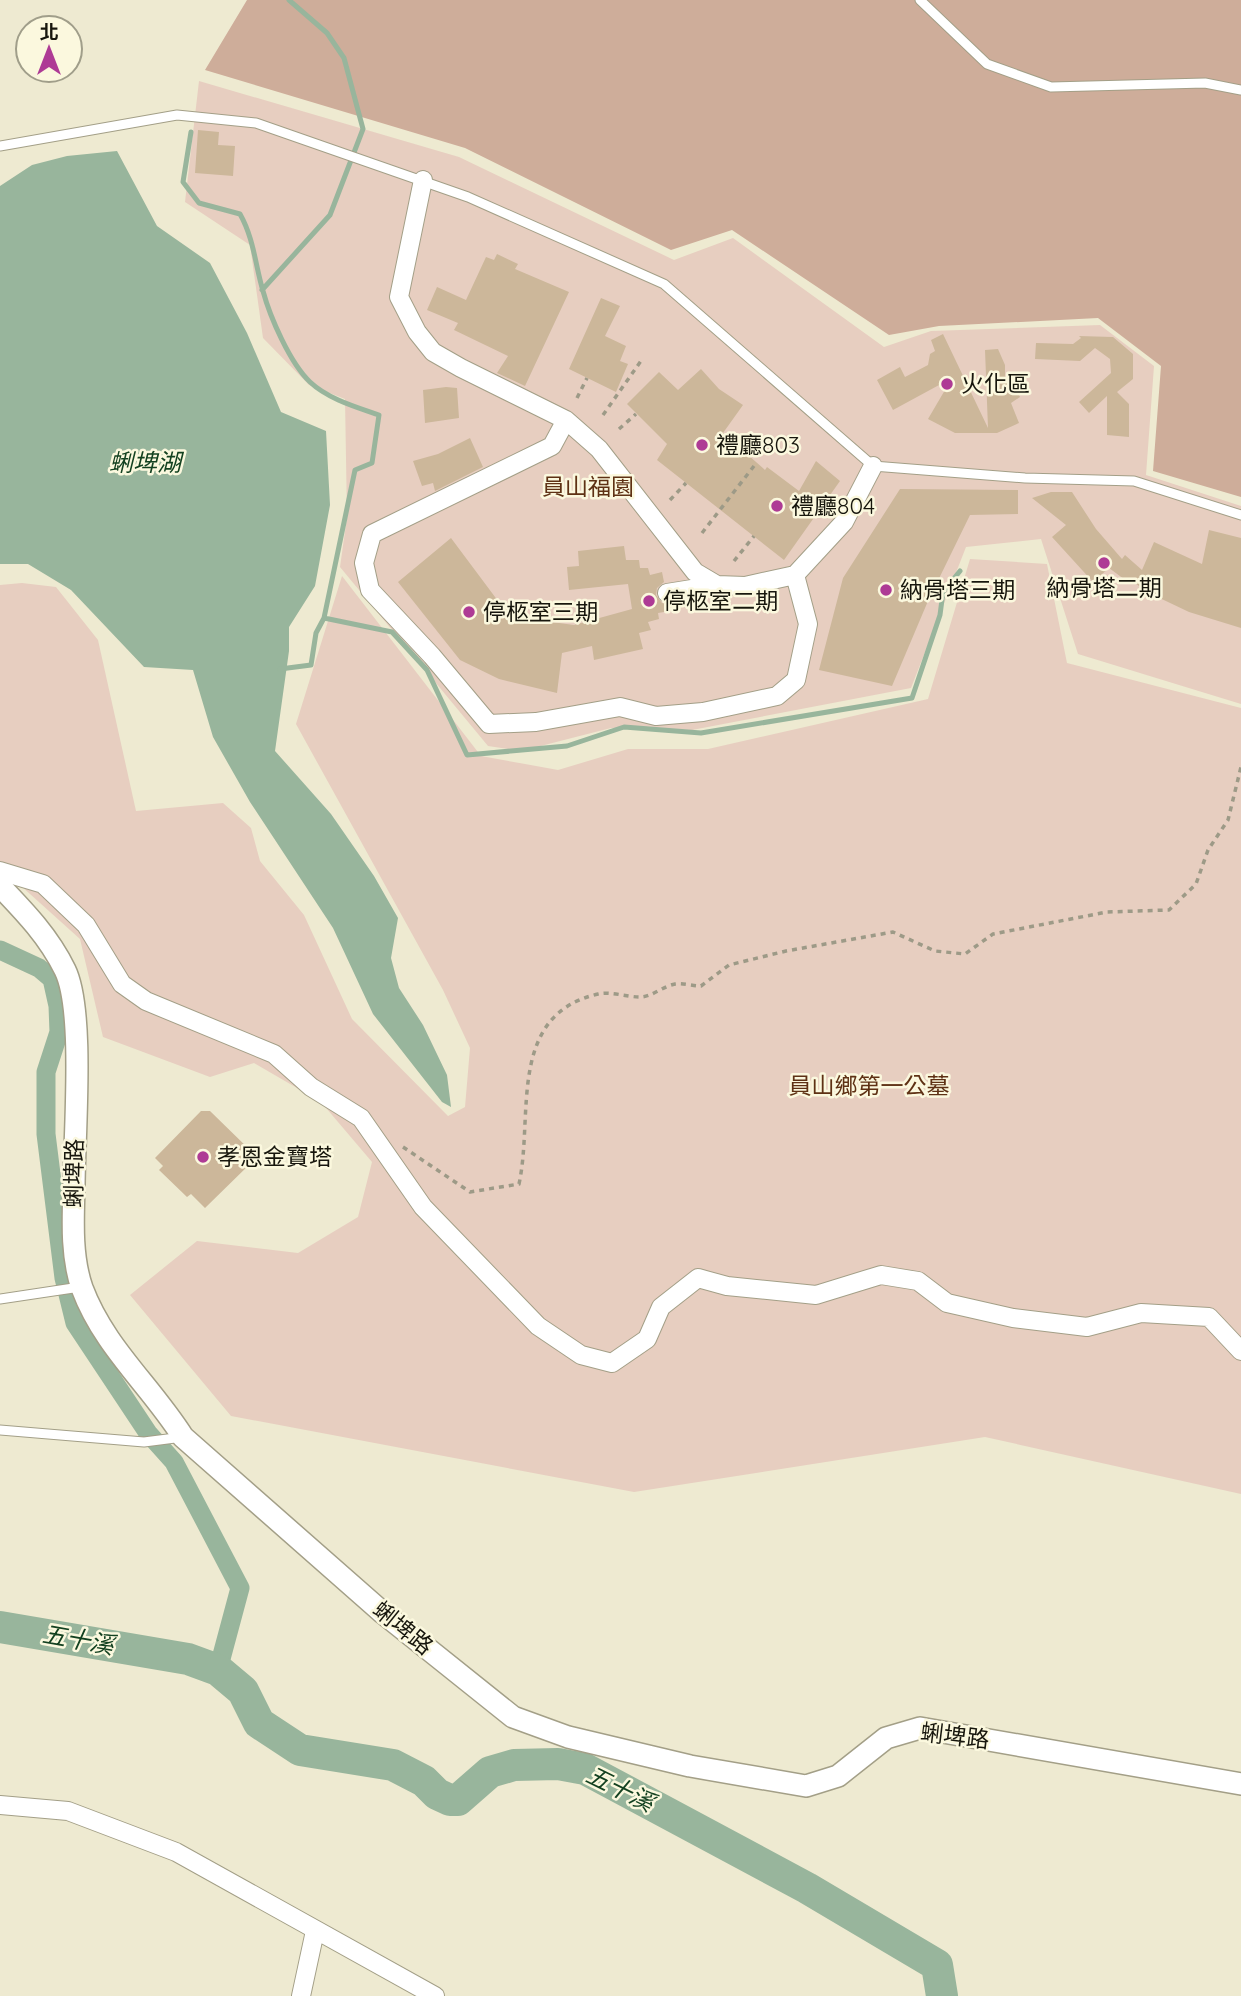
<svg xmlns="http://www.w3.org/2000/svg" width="1241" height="1996" viewBox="0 0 1241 1996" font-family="Quicksand,'Noto Sans TC',sans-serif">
  <rect width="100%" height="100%" fill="#eeead1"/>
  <path fill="#e7cec0" d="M199,81L459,157L674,260L733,238L884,347L931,331L1100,325L1154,366L1146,475L1241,506V704L1078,654L1041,539L966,547L911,688L692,730L611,728L521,751L488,746L340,567L347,517L345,399L309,385L263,338L250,245L185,202Z
    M970,559L1047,564L1067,663L1241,708V1494L985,1437L634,1492L231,1416L130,1295L197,1241L298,1253L358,1217L372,1162L321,1102L254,1063L210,1077L103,1037L80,939L0,867V585L22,583L56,587L98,640L136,811L223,803L251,828L260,861L304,915L352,1019L448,1116L465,1107L470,1048L443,990L296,724L342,576L481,756L558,770L628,749H708L928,699Z"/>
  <path fill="#cead9a" d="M247,0H1241V497L1153,471L1161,366L1098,318L939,326L889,335L732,230L671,250L465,148L205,70Z"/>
  <path fill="#98b59c" d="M117,151L157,226L210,263L247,333L281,412L326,431L330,505L315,586L289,627V651L275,751L331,814L374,876L398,918L391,958L399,988L423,1025L447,1075L451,1107L442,1102L373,1014L333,928L250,802L213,737L193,670L144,667L71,590L28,564H0V186L32,165L67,156Z"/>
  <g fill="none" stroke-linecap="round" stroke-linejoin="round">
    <path stroke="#98b59c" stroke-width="5" d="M191,132L183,182L199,203L240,214C254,239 255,264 263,291C270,317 290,363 310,382C328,399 356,407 379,415L372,463L355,470L324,618L316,633L311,665L280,669
      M262,290L330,215L363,129L344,58L327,33L289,0
      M324,618L392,632L427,670L467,755L567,746L624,727L701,733L912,698L940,615L943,592L960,571"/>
    <path stroke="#98b59c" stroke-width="19" d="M0,950L39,968L52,979L58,1006L59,1032L46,1072V1134L64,1278L75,1323L148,1433L174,1462L240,1588L218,1670"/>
    <path stroke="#98b59c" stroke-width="32" d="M0,1627L188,1659L218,1670L243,1691L259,1723L300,1750L393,1765L424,1781L437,1794L450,1800H458L490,1772L514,1765L558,1764L585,1769L807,1888L937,1965L942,1996"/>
  </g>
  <path fill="#ccb79a" d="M198,130L219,132L218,145L235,146L233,176L195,173Z
    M497,254L518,264L515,269L569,292L525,386L497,373L508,356L454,330L458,323L427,310L437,287L466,300L486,257L494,260Z
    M601,298L620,306L605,336L626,346L620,361L628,364L616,392L569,369Z
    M943,334L988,428L985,350L998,349L1005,365V380L1012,379L1020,397L1011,403L1019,423L997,433H955L928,419L952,378L893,410L877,380L900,367L905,377L928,365L930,354L935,351L931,340Z
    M1079,336L1113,337L1133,354V379L1117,392L1129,404V437L1107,435V396L1089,413L1079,402L1111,373L1110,359L1095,348L1080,361L1035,359L1036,343L1073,344L1081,338Z
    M701,369L719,389L743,405L723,433L765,470L767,467L799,491L816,461L840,481L784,560L657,460L667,444L627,404L659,372L678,390Z
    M446,387L457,388L459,418L425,423L423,390Z
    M470,438L483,467L435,491L433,483L422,486L413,461L438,454Z
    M900,489L1018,490V514L970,515L928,601L892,686L819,670L843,578Z
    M1051,492H1072L1096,529L1122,559L1125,555L1142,570L1154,542L1202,564L1209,530L1241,538V628L1189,612L1147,592L1131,580L1128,582L1109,568L1093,582L1052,537L1066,525L1032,498Z
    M451,538L501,605L529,619L574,625L632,609L628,584L569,590L567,567L579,566L578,551L624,546L626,560H639L640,568H648L650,575L662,572L664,582L657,588L656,595L662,603L669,604L670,611L658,613L659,619L648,622L651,630L639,633L643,649L594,660L592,646L562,653L557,693L499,679L460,660L398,582Z
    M201,1111H210L252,1152V1162L205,1208L191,1194L187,1197L159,1170L163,1166L155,1158Z"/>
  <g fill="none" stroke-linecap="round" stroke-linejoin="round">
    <g stroke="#a39f87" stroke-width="11">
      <path id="service" d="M920,0L987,64L1051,87L1205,83L1241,90
        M0,146L177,115L256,123L468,197L664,284L873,466L1025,478L1134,481L1241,515
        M0,1299L80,1287
        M0,1430L144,1442L183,1437"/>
    </g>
    <g stroke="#a39f87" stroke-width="20">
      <path id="minor" d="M423,180L399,297L417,332L433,352L461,368L566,420L599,449L695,572L717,585L745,586L795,575L844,522L873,466
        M566,420L552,446L372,534L364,563L370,590L432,656L489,724L536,722L620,707L656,716L703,712L777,696L796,680L808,624L795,575
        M667,593L717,585
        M0,871L43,884L86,925L122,984L146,1001L274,1054L311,1087L361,1118L423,1207L538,1326L581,1355L612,1363L647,1339L661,1307L698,1278L727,1286L816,1295L881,1275L918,1281L947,1303L1013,1318L1087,1327L1141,1313L1209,1317L1241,1351
        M0,1805L68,1811L176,1852L435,1996
        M301,1996L315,1931"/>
    </g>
    <g stroke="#a39f87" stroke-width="24">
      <path id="tertiary" d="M0,886C25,912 49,937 65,970C85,1011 74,1137 74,1187C73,1220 71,1256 82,1288C104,1347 150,1385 183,1437L383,1613L513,1717L568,1737L690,1766L806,1786L838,1776L886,1738L920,1728L1241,1784"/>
    </g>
    <path stroke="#9d9a87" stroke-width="3.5" stroke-dasharray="5 5" stroke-linecap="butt" d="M577,398L587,378
      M603,415L643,358
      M619,429L636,414
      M670,500L686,483
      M702,533L754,466
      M734,561L754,536
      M403,1147L470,1192L519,1184C534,1116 506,1015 598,994C610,991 627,997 640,997C652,997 663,986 675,984C683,983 693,986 701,986L729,965L786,951L893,932L935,951L965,954L993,934L1107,912L1169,910L1196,884L1208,850L1228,820L1241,767"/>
    <use href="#service" stroke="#fff" stroke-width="9"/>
    <use href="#minor" stroke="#fff" stroke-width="18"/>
    <use href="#tertiary" stroke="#fff" stroke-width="21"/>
  </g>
  <g fill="#ae3b95" stroke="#fbf8de" stroke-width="2.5">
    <circle cx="947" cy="384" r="7"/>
    <circle cx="702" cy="445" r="7"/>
    <circle cx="777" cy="506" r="7"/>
    <circle cx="1104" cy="563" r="7"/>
    <circle cx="886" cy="590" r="7"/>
    <circle cx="649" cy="601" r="7"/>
    <circle cx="469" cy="612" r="7"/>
    <circle cx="203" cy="1157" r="7"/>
  </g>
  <g text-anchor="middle" stroke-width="5" stroke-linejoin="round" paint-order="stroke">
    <g font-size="23" fill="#17160d" stroke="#fbf8de" text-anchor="start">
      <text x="961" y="392">火化區</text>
      <text x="716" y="453">禮廳803</text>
      <text x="791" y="514">禮廳804</text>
      <text x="1104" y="596" text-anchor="middle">納骨塔二期</text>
      <text x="900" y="598">納骨塔三期</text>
      <text x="663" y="609">停柩室二期</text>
      <text x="483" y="620">停柩室三期</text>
      <text x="217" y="1165">孝恩金寶塔</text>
    </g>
    <g font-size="23" fill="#5e3114" stroke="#fbf8de">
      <text x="588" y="495">員山福園</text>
      <text x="869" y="1094">員山鄉第一公墓</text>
    </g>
    <g font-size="23" fill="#17160d" stroke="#fbf8de">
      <text transform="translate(74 1173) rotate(-89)" y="8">蜊埤路</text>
      <text transform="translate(403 1628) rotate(39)" y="8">蜊埤路</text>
      <text transform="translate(955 1736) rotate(7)" y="8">蜊埤路</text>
    </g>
    <g font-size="24" font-style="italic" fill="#134120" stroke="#fbf8de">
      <text x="145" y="471">蜊埤湖</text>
      <text transform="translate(78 1640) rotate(10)" y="8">五十溪</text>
      <text transform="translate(620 1789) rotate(26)" y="8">五十溪</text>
    </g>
  </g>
  <g transform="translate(49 49)"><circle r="33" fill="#fbf8de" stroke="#a09e8a" stroke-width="2"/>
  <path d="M0-5L12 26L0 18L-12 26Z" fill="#ae3b95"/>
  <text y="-10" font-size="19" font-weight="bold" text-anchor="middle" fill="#17160d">北</text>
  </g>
</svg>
